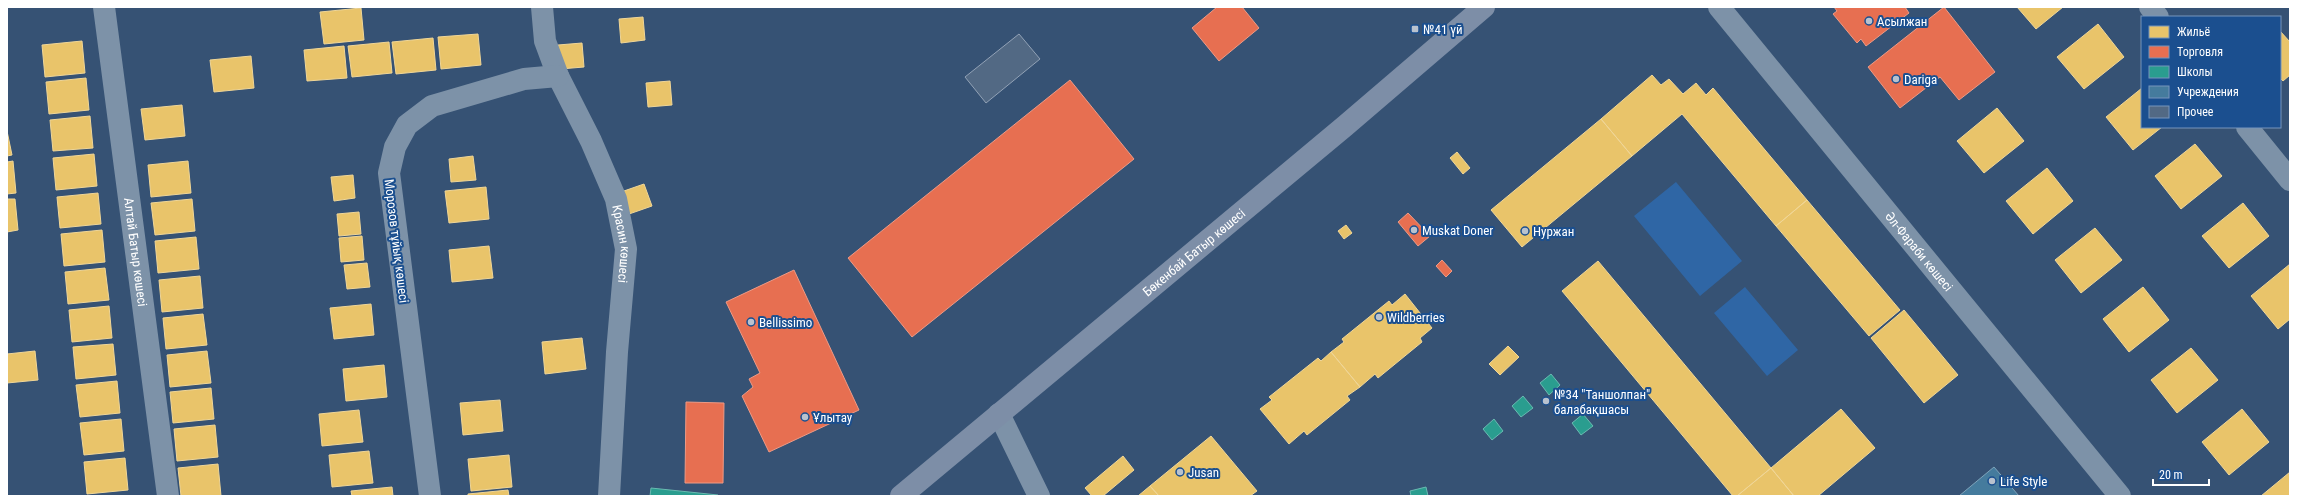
<svg xmlns="http://www.w3.org/2000/svg" width="2297" height="503" viewBox="0 0 2297 503" font-family="'Roboto Condensed',sans-serif">
  <rect width="100%" height="100%" fill="#365274"/>
  <path fill="#2f66a5" d="M1676,182L1742,261L1700,296L1634,216Z
    M1745,287L1798,350L1767,376L1714,313Z"/>
  <path fill="#e9c46a" stroke="#f0d697" d="M2017,7H2063L2036,29Z
    M361,8L364,40L324,44L320,12Z
    M643,17L645,40L621,43L619,19Z
    M2098,24L2124,57L2084,89L2057,57Z
    M2280,31L2290,42V75L2283,81L2280,78Z
    M478,34L481,65L441,69L438,37Z
    M433,38L436,70L396,74L392,42Z
    M82,41L85,73L45,77L42,45Z
    M389,42L392,73L352,77L348,46Z
    M582,43L584,67L560,69L558,45Z
    M344,46L347,78L307,81L304,50Z
    M251,56L254,88L214,92L210,60Z
    M1652,75L1661,85L1669,79L1683,94L1696,83L1706,95L1713,88L1807,200L1776,226L1682,114L1632,156L1601,119Z
    M86,78L89,110L49,114L46,82Z
    M670,81L672,105L648,107L646,83Z
    M2142,88V127H2162L2133,150L2106,117Z
    M182,105L185,136L145,140L141,109Z
    M1997,108L2024,141L1984,173L1957,141Z
    M90,116L93,148L53,151L50,120Z
    M1601,119L1632,156L1522,247L1491,210Z
    M7,131L12,155L7,156Z
    M2195,144L2222,176L2181,209L2155,176Z
    M1457,152L1470,168L1463,174L1450,158Z
    M94,154L97,186L56,190L53,158Z
    M473,156L476,180L451,182L449,159Z
    M13,161L16,193L7,194V162Z
    M188,161L191,193L151,197L148,165Z
    M2047,168L2073,201L2033,234L2006,201Z
    M353,175L355,198L334,201L331,177Z
    M644,184L652,206L629,214L621,192Z
    M486,187L489,219L449,223L445,191Z
    M98,193L101,224L60,228L57,197Z
    M7,199H15L18,230L7,232Z
    M192,199L195,231L155,235L151,203Z
    M1807,200L1900,310L1869,336L1776,226Z
    M2243,203L2269,236L2229,268L2202,236Z
    M359,212L361,234L339,236L337,214Z
    M1346,225L1352,233L1344,239L1338,231Z
    M2095,228L2122,260L2081,293L2055,260Z
    M102,230L105,262L64,266L61,234Z
    M362,236L364,260L341,262L339,238Z
    M196,237L199,269L158,273L155,241Z
    M489,246L493,278L452,282L449,250Z
    M1598,261L1771,468L1737,496H1733L1562,291Z
    M367,263L370,287L347,289L344,265Z
    M2290,264V319L2278,329L2251,296Z
    M105,268L109,300L68,304L65,272Z
    M200,276L203,308L162,312L159,280Z
    M2143,287L2169,320L2129,352L2103,319Z
    M1405,294L1432,328L1420,338L1422,342L1378,378L1375,374L1360,387L1331,352L1344,342L1342,339L1389,301L1392,305Z
    M371,304L374,335L334,339L330,308Z
    M109,306L112,338L72,342L69,310Z
    M1904,310L1958,375L1924,403L1871,338Z
    M203,314L207,345L166,349L163,318Z
    M582,338L586,369L545,374L542,342Z
    M113,344L116,375L76,379L73,347Z
    M1508,346L1519,357L1500,375L1489,364Z
    M2191,348L2218,380L2177,413L2151,380Z
    M35,351L38,380L7,383V354Z
    M207,351L211,383L170,387L167,355Z
    M1331,352L1360,387L1347,396L1350,400L1307,435L1304,431L1289,444L1260,409L1272,400L1269,397L1318,358L1321,361Z
    M384,365L387,397L346,401L343,369Z
    M117,381L120,413L80,417L76,385Z
    M211,388L214,419L173,423L170,392Z
    M500,400L503,431L463,435L460,403Z
    M1841,409L1875,448L1818,496H1794L1771,468Z
    M2242,409L2269,442L2229,475L2202,442Z
    M359,410L363,442L322,446L319,414Z
    M121,419L124,451L84,455L80,423Z
    M215,425L218,457L177,461L174,429Z
    M1211,436L1257,491L1250,496H1159L1150,486Z
    M369,451L373,483L332,487L329,455Z
    M509,455L512,487L471,491L468,459Z
    M1123,456L1134,470L1103,496H1092L1085,488Z
    M125,458L128,490L87,494L84,462Z
    M218,464L221,496H181L178,468Z
    M1771,468L1794,496H1737Z
    M2290,472V496H2261Z
    M1150,486L1159,496H1138Z
    M392,487L393,496H352L351,491Z
    M508,490L509,496H468V494Z"/>
  <path fill="#e76f51" stroke="#ee9a85" d="M1217,7H1242L1259,28L1219,61L1192,28Z
    M1834,7H1905L1909,13L1866,46L1861,39L1857,43L1833,14L1837,11Z
    M1944,7L1995,72L1959,100L1940,77L1900,108L1868,67Z
    M1070,80L1134,159L912,337L848,258Z
    M1408,213L1430,236L1418,246L1398,222Z
    M1442,260L1452,271L1446,277L1436,266Z
    M794,270L859,410L769,452L742,396L753,387L749,379L760,373L726,302Z
    M686,402L724,403L723,483H685Z"/>
  <path fill="#2a9d8f" stroke="#6abab1" d="M1551,374L1560,385L1549,395L1540,383Z
    M1523,396L1533,408L1521,417L1512,406Z
    M1583,414L1593,426L1581,435L1572,423Z
    M1494,419L1503,431L1492,440L1483,429Z
    M1426,487L1428,496H1411L1410,491Z
    M651,488L718,495L717,496H650Z"/>
  <path fill="#457b9d" stroke="#7da3ba" d="M1994,467L2019,496H1959Z"/>
  <path fill="#526984" stroke="#92a2b6" d="M1019,34L1040,59L986,103L965,77Z"/>
  <g fill="none" stroke-linecap="round" stroke-linejoin="round">
    <g stroke="#7d92a8" stroke-width="22">
      <path id="s1" d="M104,7L168,496"/>
      <path id="s2" d="M542,7L545,41L558,76L591,141L616,199L626,249L617,352L609,496"/>
      <path id="s3" d="M1719,7L2120,496"/>
      <path d="M2150,7L2158,17"/>
      <path d="M2247,127L2290,180"/>
      <path d="M999,414L1039,496"/>
      <path d="M430,496L389,173L395,147L407,125L432,106L524,79L558,76"/>
    </g>
    <path stroke="#7d8ea7" stroke-width="22" id="s4" d="M901,496L1345,126L1484,7"/>
  </g>
  <g fill="#b9c2ce" stroke="#1b4f8f" stroke-width="1.5">
    <circle cx="1869" cy="21" r="4"/>
    <rect x="1411" y="25" width="8" height="8" rx="2"/>
    <circle cx="1896" cy="79" r="4"/>
    <circle cx="1414" cy="230" r="4"/>
    <circle cx="1525" cy="231" r="4"/>
    <circle cx="1379" cy="317" r="4"/>
    <circle cx="751" cy="322" r="4"/>
    <circle cx="1546" cy="401" r="4"/>
    <circle cx="805" cy="417" r="4"/>
    <circle cx="1180" cy="472" r="4"/>
    <circle cx="1992" cy="481" r="4"/>
  </g>
  <g text-anchor="middle" stroke-width="4" stroke-linejoin="round" paint-order="stroke">
    <g font-size="13" fill="#fff" stroke="#1b4f8f" text-anchor="start">
      <text x="1877" y="26">Асылжан</text>
      <text x="1423" y="34">№41 үй</text>
      <text x="1904" y="84">Dariga</text>
      <text x="1422" y="235">Muskat Doner</text>
      <text x="1533" y="236">Нуржан</text>
      <text x="1387" y="322">Wildberries</text>
      <text x="759" y="327">Bellissimo</text>
      <text x="1554" y="399">№34 "Таншолпан"<tspan x="1554" dy="15">балабақшасы</tspan></text>
      <text x="813" y="422">Ұлытау</text>
      <text x="1188" y="477">Jusan</text>
      <text x="2000" y="486">Life Style</text>
    </g>
    <g font-size="13" fill="#fff" stroke="#1b4f8f">
      <text transform="translate(397 241) rotate(83)" y="5">Морозов тұйық көшесі</text>
      <text dy="5" stroke="none"><textPath href="#s2" startOffset="253">Красин көшесі</textPath></text>
      <text dy="5" stroke="none"><textPath href="#s1" startOffset="247">Алтай Батыр көшесі</textPath></text>
      <text dy="5" stroke="none"><textPath href="#s4" startOffset="381">Бөкенбай Батыр көшесі</textPath></text>
      <text dy="5" stroke="none"><textPath href="#s3" startOffset="316">Әл-Фараби көшесі</textPath></text>
    </g>
  </g>
  <rect width="2297" height="503" fill="none" stroke="#ffffff" stroke-width="16"/>
  <rect x="2141" y="16" width="140" height="112" fill="#1b4f8f" stroke="#7695bc"/>
  <rect x="2149" y="26" width="20" height="12" fill="#e9c46a" stroke="#7695bc"/>
  <text x="2177" y="36" font-size="12" fill="#ffffff">Жильё</text>
  <rect x="2149" y="46" width="20" height="12" fill="#e76f51" stroke="#7695bc"/>
  <text x="2177" y="56" font-size="12" fill="#ffffff">Торговля</text>
  <rect x="2149" y="66" width="20" height="12" fill="#2a9d8f" stroke="#7695bc"/>
  <text x="2177" y="76" font-size="12" fill="#ffffff">Школы</text>
  <rect x="2149" y="86" width="20" height="12" fill="#457b9d" stroke="#7695bc"/>
  <text x="2177" y="96" font-size="12" fill="#ffffff">Учреждения</text>
  <rect x="2149" y="106" width="20" height="12" fill="#526984" stroke="#7695bc"/>
  <text x="2177" y="116" font-size="12" fill="#ffffff">Прочее</text>
  <path d="M2153 479v6h56v-6" fill="none" stroke="#ffffff" stroke-width="2"/>
  <text x="2159" y="479" font-size="12" fill="#ffffff" stroke="#1b4f8f" stroke-width="3" paint-order="stroke">20 m</text>
</svg>
